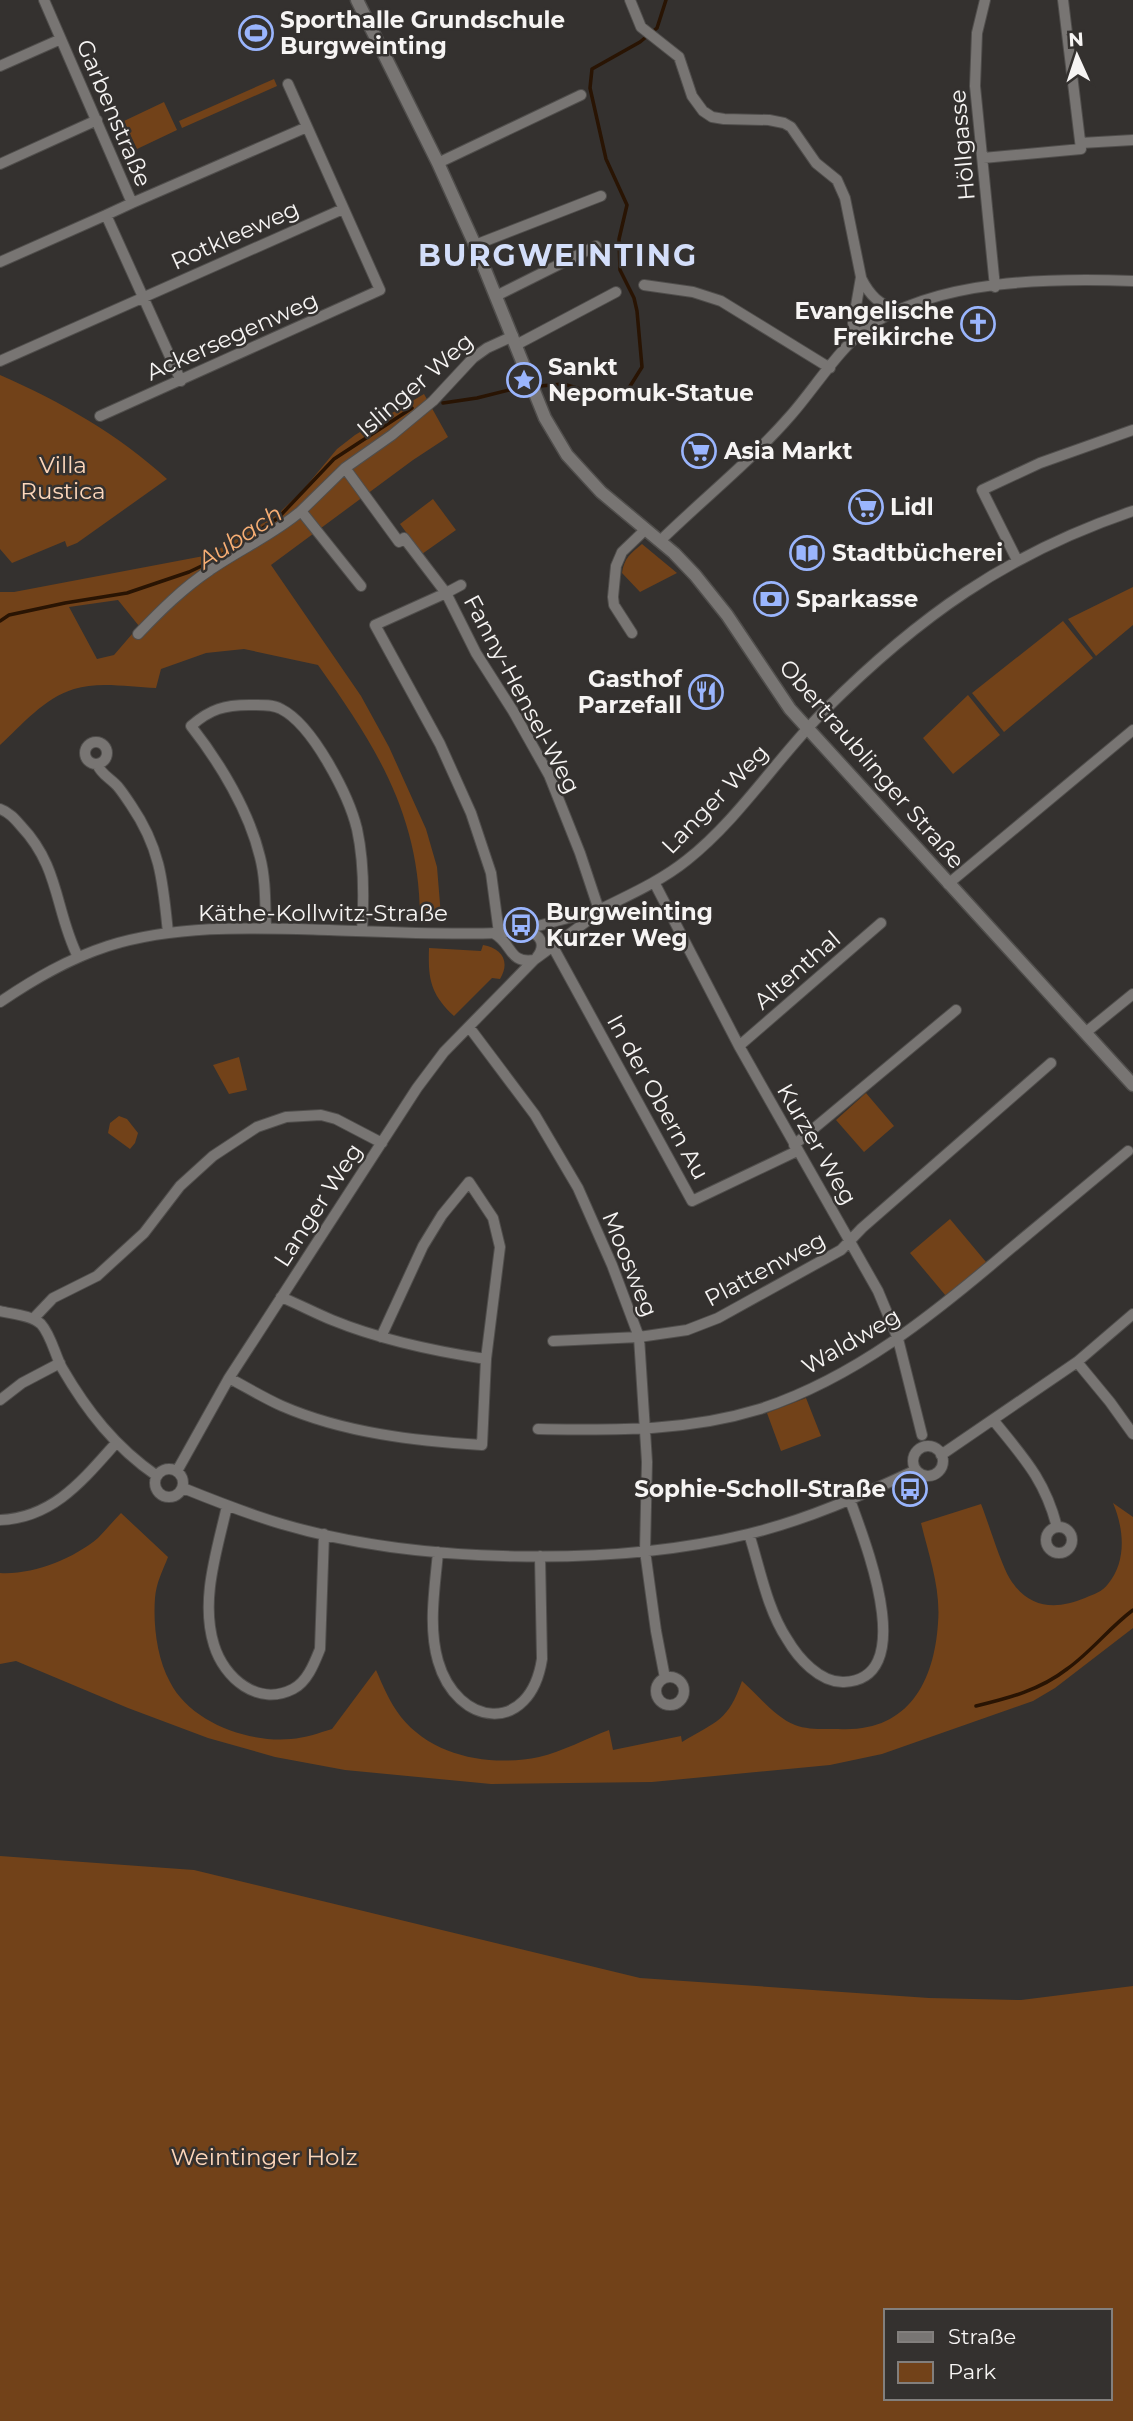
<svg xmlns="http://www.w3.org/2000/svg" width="1133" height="2421" viewBox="0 0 1133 2421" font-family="Montserrat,sans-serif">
  <rect width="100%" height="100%" fill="#34312f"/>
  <path fill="#724219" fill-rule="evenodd" d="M274,79L277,86L182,128L179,121Z
    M164,102L177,130L137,149L124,121Z
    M0,375C60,401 119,435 167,479L77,543L67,547L65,541L12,563L0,549Z
    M424,394L448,437L413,460L271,565L361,696L389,747L426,829L437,867L441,916H420C419,813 375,745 318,665L244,649L206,653L161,669L156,688C130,687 98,681 74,689C44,698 22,725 0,745V592H14L209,555L277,515L303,490L337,449L355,435ZM118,600L139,626L114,655L97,659L69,607Z
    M433,499L456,530L422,554L400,524Z
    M642,544L677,573L640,592L622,573C624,558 631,553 642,544Z
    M1133,587V625L1096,656L1068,619Z
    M1063,621L1093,658L1004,732L972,693Z
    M968,695L1000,735L953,774L923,738Z
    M483,945C501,948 511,961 500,979L492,978L454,1016C430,994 428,978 429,948L481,951Z
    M239,1057L247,1090L229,1094L213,1065Z
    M866,1093L894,1126L864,1152L836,1120Z
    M119,1116L127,1119L138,1133L135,1143L130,1149L108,1133L110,1123Z
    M950,1219L986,1262L946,1296L910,1253Z
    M806,1398L821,1436L781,1451L767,1413Z
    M1113,1503L1133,1517V1628L1055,1688L1033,1701L882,1754L830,1765L652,1782L491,1784L345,1770L275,1757L208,1738L128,1708L16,1661L0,1664V1573C33,1575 73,1559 98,1538C106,1530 113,1521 121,1513L168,1557C163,1570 156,1583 155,1598C153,1625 157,1658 170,1682C190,1722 248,1743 291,1739C305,1738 319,1733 332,1729L376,1670C383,1686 390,1703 401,1717C433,1757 491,1767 539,1757C562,1752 587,1738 609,1730L613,1750L681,1736L682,1742C717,1721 728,1721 742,1681C758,1695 775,1717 795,1725C808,1730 824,1729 838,1729C906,1733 934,1685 938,1623C941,1589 929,1556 921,1523L981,1504C989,1524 1000,1562 1010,1579C1029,1609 1056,1610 1085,1598C1094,1594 1102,1592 1108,1584C1127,1561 1124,1529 1113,1503Z
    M0,1856L194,1870L640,1978L929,1998L1021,2000L1133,1986V2421H0ZM886,2311H1110V2398H886Z"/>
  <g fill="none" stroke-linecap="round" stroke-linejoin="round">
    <path stroke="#291403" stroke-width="3.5" d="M443,403L477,398L517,388L563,384L601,395L615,396L627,391L642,367L637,311L634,298L620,270L619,239L627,205L606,159L590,88L592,69L640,42L657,28L666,0
      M0,621L9,615L65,603L127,593L189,572L214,560L278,518L334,459L412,408
      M976,1706C1009,1698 1040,1690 1067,1669C1091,1652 1109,1628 1133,1610"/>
    <g stroke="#504e4c" stroke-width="12">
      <path id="minor" d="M44,0L132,203L106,215L181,381
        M630,0L641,27L679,57L692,96L703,111L712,117L724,119L769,120L784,123L791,127L816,163L837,180L845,198L861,277L853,323L856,337
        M985,0L977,33L975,86L995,287
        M0,66L61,39
        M1081,143L1133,140
        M983,158L1081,149L1063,0
        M438,163L581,95
        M0,164L97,120
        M132,203L307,127
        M475,245L601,196
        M0,262L106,215
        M861,278C870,296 879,304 898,311
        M644,285L693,292L721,301L830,368
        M496,296L596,246
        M516,345L616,292
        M0,361L343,209
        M100,416L380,290L288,84
        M345,468L399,542L404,538L446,593L375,625L440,744L471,813L491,873L499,933
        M660,541C703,499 751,461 791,415C814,389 840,347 868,327C938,279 1051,278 1133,281
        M1017,560L982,490L1040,463L1133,430
        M461,585L446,593L476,653L513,711L549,775L580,853L599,910
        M361,586L301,511L345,468L392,435L433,401L473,358L487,348L513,336
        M632,633L614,605L613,597L616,566L622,552L646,529
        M138,634C160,611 183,588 210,570C240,549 273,535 301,511
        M85 753a11 11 0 1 1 22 0a11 11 0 1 1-22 0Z
        M97,764C101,775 112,779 119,788C123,793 127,799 131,805C161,849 163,883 168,933
        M0,809C9,812 15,819 21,826C60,867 55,911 78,957
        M654,882L739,1046L878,1291L898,1339L922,1435
        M948,884L1133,730
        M266,928C265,904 266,880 260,857C249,811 220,763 191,726C210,709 225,705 249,705C259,705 272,704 281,709C313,725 349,796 357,829C364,861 364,899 362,931
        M526,930C540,934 547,944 537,957
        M493,933C513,943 508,964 534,960L594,916L599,910C629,895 661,881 687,860C739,819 777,758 824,711C918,617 1006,554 1133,511
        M553,947L692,1201L797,1151
        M0,1002C34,979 68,959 108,946C179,924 255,928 329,930C385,932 442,935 499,933L526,929L599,910
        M469,1027L535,1115L578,1188L612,1265L639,1337L647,1462L645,1551L656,1631L665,1678
        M1085,1033L1133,994
        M739,1046L881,923
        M794,1145L956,1010
        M281,1297C298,1304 315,1313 332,1320C381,1340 433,1351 486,1359
        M0,1311C12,1314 31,1315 41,1324C51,1335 55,1355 62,1368C87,1411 115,1447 157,1476
        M33,1319L53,1298L97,1276L144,1233L180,1186L213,1156L257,1127L286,1117L321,1115L336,1119L382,1143
        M553,1341L639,1337L687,1330L718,1318L841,1250L862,1228L1051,1063
        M1077,1362L1110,1402L1133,1434
        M229,1378C246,1387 264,1398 282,1406C344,1433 416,1441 482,1445L486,1359L500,1247L493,1218L469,1182L442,1215L423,1246L381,1337
        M0,1400L22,1383L60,1363
        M994,1421C1024,1458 1045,1480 1057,1527
        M538,1429C615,1430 685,1432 760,1409C855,1378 934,1314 1009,1250C1049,1217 1088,1184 1128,1151
        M913 1461a15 15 0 1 1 30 0a15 15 0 1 1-30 0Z
        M941,1455L1077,1362L1133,1314
        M155 1483a14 14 0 1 1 28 0a14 14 0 1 1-28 0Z
        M177,1471L229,1378L417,1088L444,1052L534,960
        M183,1488C215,1501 248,1514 282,1524C417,1564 612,1567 748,1534C807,1520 862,1495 916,1470
        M227,1506C217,1551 200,1600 214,1645C224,1678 258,1707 293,1689C307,1682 314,1664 320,1649L324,1534
        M0,1520C53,1518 83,1480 116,1443
        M1046 1540a13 13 0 1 1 26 0a13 13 0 1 1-26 0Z
        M749,1534C760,1568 767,1609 787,1639C798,1658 820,1683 844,1682C921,1679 863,1537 850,1500
        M438,1552C435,1587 428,1626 438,1661C457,1727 530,1736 542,1659L540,1556
        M656 1691a14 14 0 1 1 28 0a14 14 0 1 1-28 0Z"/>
    </g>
    <g stroke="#504e4c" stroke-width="15">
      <path id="tertiary" d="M357,0L438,163L475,245L545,418L567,455L601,492L674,553L695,575L727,615L790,709L1133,1085"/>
    </g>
    <use href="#minor" stroke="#787573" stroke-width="10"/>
    <use href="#tertiary" stroke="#787573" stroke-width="12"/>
  </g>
  <defs>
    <g id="stadium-ring" transform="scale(1.75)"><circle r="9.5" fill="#34312f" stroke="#9ab5fd" stroke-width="1.5"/><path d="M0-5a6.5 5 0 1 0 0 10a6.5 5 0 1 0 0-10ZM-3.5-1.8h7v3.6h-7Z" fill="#9ab5fd"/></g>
    <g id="church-ring" transform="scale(1.75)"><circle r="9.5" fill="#34312f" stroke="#9ab5fd" stroke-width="1.5"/><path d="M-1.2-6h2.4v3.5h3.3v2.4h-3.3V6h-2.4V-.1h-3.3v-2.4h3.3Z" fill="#9ab5fd"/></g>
    <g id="sight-ring" transform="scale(1.75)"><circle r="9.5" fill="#34312f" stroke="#9ab5fd" stroke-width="1.5"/><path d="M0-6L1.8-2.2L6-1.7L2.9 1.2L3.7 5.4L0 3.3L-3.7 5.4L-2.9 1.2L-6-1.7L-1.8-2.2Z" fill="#9ab5fd"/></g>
    <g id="supermarket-ring" transform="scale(1.75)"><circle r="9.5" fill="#34312f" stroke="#9ab5fd" stroke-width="1.5"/><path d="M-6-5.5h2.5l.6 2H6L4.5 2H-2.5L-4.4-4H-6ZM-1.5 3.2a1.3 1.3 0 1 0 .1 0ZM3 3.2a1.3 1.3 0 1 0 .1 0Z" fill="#9ab5fd"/></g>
    <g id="library-ring" transform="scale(1.75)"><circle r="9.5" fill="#34312f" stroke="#9ab5fd" stroke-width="1.5"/><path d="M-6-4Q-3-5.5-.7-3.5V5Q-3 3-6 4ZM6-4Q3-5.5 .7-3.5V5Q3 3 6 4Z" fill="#9ab5fd"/></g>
    <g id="bank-ring" transform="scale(1.75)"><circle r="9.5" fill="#34312f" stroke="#9ab5fd" stroke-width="1.5"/><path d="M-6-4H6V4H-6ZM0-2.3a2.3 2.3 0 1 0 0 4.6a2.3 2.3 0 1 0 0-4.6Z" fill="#9ab5fd"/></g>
    <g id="restaurant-ring" transform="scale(1.75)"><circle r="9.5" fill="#34312f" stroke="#9ab5fd" stroke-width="1.5"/><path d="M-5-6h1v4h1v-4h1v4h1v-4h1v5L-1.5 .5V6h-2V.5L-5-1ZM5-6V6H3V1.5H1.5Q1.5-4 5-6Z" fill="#9ab5fd"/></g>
    <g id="bus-ring" transform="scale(1.75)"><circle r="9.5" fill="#34312f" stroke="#9ab5fd" stroke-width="1.5"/><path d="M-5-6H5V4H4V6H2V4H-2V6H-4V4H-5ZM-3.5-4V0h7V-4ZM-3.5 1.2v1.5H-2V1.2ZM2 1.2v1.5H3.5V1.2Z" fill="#9ab5fd"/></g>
  </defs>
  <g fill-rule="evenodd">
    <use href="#stadium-ring" x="256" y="33"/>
    <use href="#church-ring" x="978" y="324"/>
    <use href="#sight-ring" x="524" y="380"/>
    <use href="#supermarket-ring" x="699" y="451"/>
    <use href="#supermarket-ring" x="866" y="507"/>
    <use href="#library-ring" x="807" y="553"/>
    <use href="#bank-ring" x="771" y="599"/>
    <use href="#restaurant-ring" x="706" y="692"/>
    <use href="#bus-ring" x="521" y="925"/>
    <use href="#bus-ring" x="910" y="1489"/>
  </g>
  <g text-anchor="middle" stroke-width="5" stroke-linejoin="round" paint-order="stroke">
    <g font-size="23" font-weight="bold" fill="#f6f4f3" stroke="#34312f" text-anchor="start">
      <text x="280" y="28">Sporthalle Grundschule<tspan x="280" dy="26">Burgweinting</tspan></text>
      <text x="954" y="319" text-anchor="end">Evangelische<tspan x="954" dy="26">Freikirche</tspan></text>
      <text x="548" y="375">Sankt<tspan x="548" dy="26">Nepomuk-Statue</tspan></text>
      <text x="724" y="459">Asia Markt</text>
      <text x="890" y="515">Lidl</text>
      <text x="832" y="561">Stadtbücherei</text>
      <text x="796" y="607">Sparkasse</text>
      <text x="682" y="687" text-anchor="end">Gasthof<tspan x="682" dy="26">Parzefall</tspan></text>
      <text x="546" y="920">Burgweinting<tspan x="546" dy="26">Kurzer Weg</tspan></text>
      <text x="886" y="1497" text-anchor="end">Sophie-Scholl-Straße</text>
    </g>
    <g font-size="23" fill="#f6f4f3" stroke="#34312f">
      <text transform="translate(114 113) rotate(67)" y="8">Garbenstraße</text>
      <text transform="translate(962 145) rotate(-95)" y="8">Höllgasse</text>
      <text transform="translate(235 235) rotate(-24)" y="8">Rotkleeweg</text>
      <text transform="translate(232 336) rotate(-24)" y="8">Ackersegenweg</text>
      <text transform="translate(415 385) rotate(-41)" y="8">Islinger Weg</text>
      <text transform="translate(522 694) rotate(62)" y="8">Fanny-Hensel-Weg</text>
      <text transform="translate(872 764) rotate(49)" y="8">Obertraublinger Straße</text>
      <text transform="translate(715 799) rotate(-46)" y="8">Langer Weg</text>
      <text x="323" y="921">Käthe-Kollwitz-Straße</text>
      <text transform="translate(797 970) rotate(-41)" y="8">Altenthal</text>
      <text transform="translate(658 1097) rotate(61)" y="8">In der Obern Au</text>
      <text transform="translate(817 1144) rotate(60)" y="8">Kurzer Weg</text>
      <text transform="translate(318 1205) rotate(-57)" y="8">Langer Weg</text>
      <text transform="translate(630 1264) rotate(68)" y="8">Moosweg</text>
      <text transform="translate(765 1269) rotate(-28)" y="8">Plattenweg</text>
      <text transform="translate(851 1341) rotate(-30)" y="8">Waldweg</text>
    </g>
    <g font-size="23" fill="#fdd7bb" stroke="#34312f">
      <text x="63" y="473">Villa<tspan x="63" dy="26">Rustica</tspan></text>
      <text x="264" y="2165">Weintinger Holz</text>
    </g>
    <g font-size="24" font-style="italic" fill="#f7ae74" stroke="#34312f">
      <text transform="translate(240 537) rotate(-33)" y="8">Aubach</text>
    </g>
    <g font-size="30" font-weight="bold" letter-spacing="2" fill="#d3defa" stroke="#34312f">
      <text x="558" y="266">BURGWEINTING</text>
    </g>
  </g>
  <rect x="884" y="2309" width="228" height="91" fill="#34312f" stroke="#827f7d" stroke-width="2"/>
  <rect x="898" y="2332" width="35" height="10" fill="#787573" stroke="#827f7d" stroke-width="2"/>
  <text x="948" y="2344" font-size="21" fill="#f6f4f3">Straße</text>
  <rect x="898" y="2362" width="35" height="21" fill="#724219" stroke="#827f7d" stroke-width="2"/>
  <text x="948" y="2379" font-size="21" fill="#f6f4f3">Park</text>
  <g transform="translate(1077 56) rotate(357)" stroke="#34312f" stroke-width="5" paint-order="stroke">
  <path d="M0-5L12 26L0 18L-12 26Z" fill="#f6f4f3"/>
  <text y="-10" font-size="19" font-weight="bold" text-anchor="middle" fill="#f6f4f3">N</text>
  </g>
</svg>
